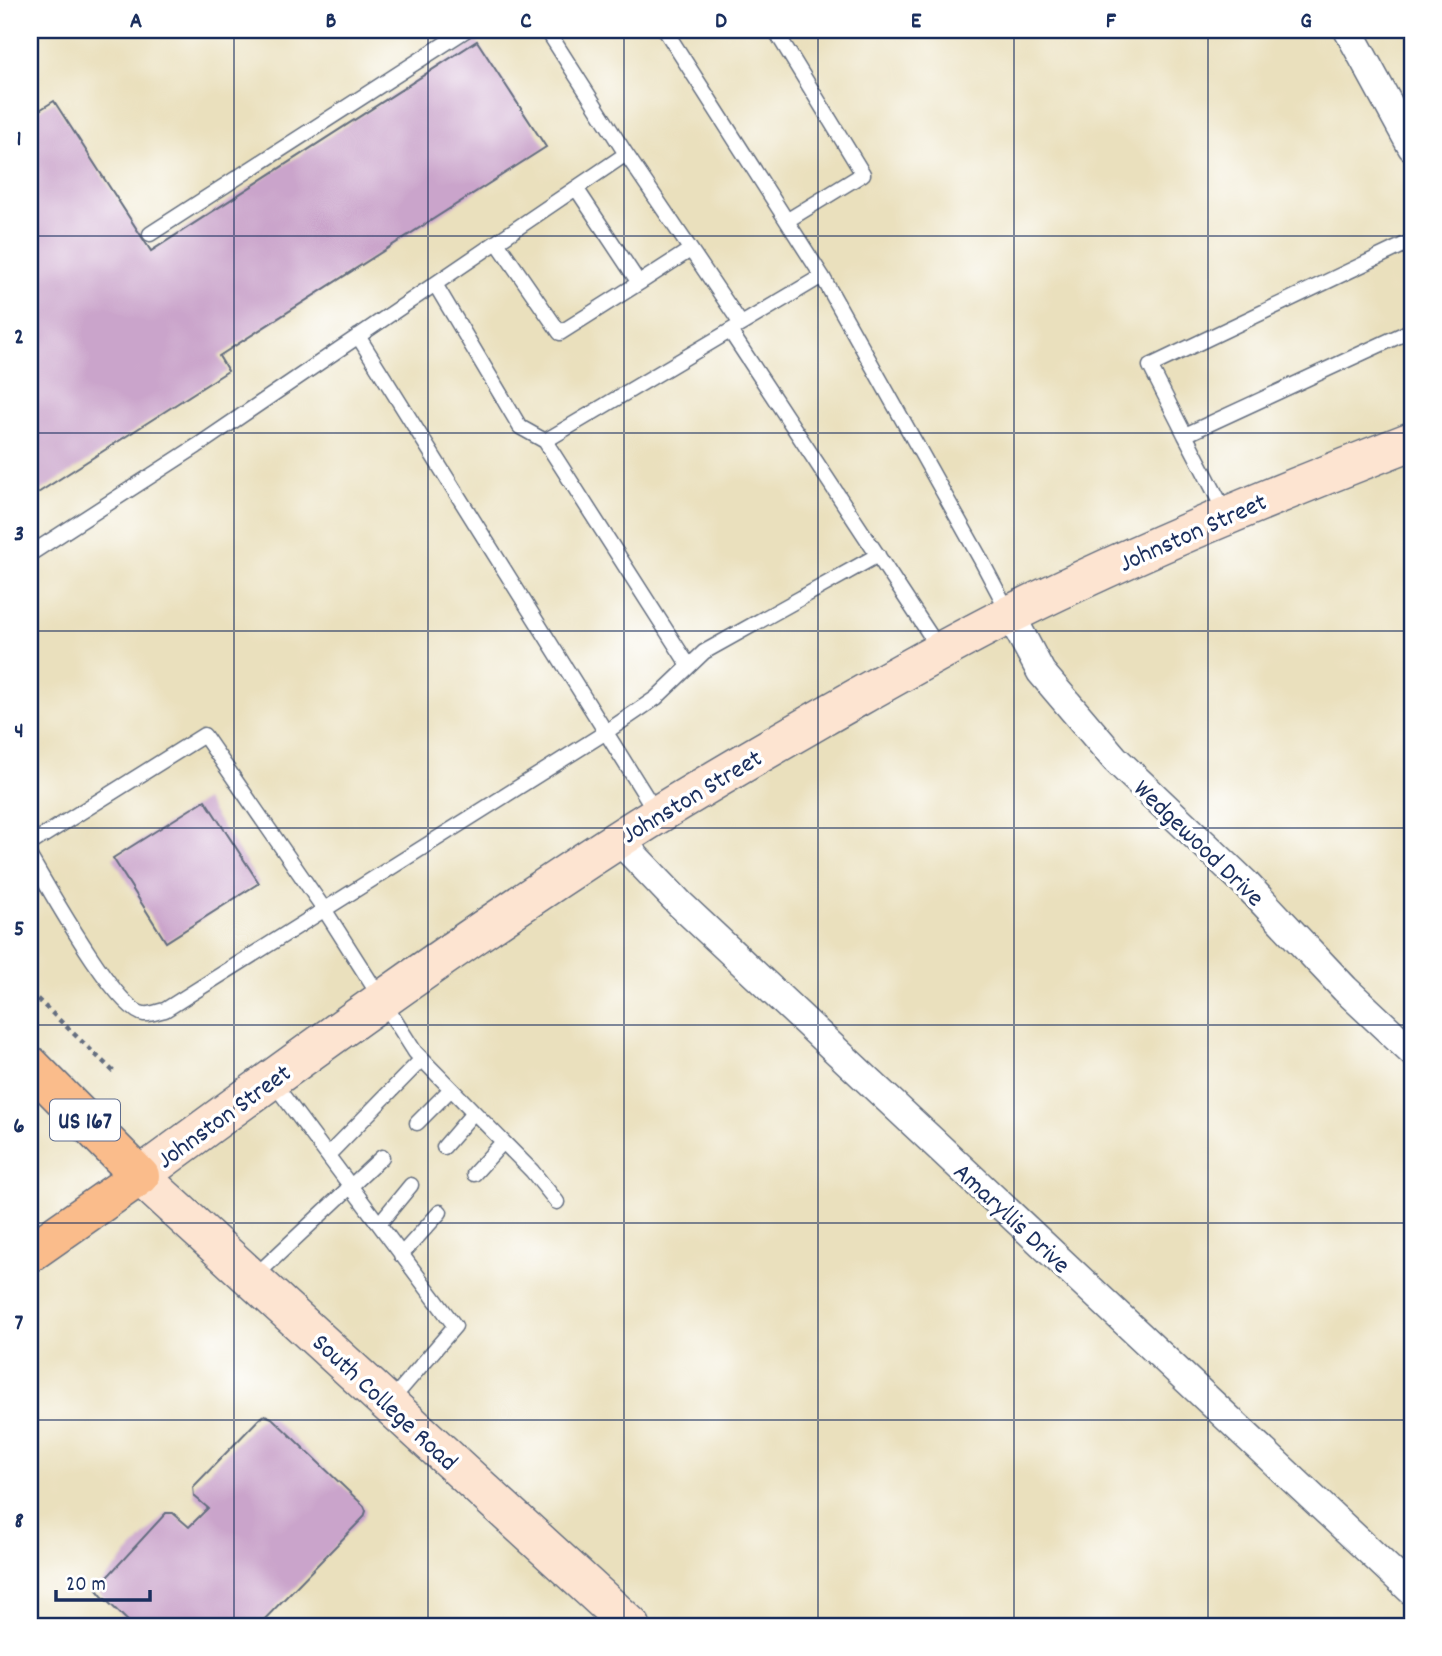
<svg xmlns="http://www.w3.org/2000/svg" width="1442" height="1656" viewBox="0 0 1442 1656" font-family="Dekko,sans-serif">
  <rect width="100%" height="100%" fill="#fff"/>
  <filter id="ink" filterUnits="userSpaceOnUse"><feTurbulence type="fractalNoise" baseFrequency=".0143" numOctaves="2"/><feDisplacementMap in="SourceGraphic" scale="14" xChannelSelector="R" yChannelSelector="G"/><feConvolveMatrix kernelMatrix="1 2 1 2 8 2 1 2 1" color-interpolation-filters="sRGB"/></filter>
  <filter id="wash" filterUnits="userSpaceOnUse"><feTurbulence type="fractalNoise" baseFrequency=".00686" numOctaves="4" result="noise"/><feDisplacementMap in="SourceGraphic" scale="28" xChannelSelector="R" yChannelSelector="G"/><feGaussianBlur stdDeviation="1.57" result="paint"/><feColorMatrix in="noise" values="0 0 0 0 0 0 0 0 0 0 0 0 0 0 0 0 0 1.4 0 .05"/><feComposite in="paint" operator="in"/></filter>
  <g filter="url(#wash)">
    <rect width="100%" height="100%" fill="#eae0bd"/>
    <g id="blocks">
      <path fill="#caa4cb" d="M477,41L546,147L219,356L228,371L30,498V116L54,101L151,251Z
        M205,800L259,883L166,942L113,858Z
        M265,1415L272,1418L364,1506L366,1511L364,1517L258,1626H133L102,1596L97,1590L98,1587L166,1513H173L189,1527L208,1508L194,1496L193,1487L259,1419Z"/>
    </g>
  </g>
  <g filter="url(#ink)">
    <use href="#blocks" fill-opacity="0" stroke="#636d7f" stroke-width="2"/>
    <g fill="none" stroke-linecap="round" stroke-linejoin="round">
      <g stroke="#636d7f" stroke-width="17">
        <path id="lane" d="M547,30L626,154L741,324
          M665,30L822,276
          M775,30L863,174L788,220
          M150,234L466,30
          M1412,241L1150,366L1185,435L1412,330
          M497,242L560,333L639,283L576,188
          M639,283L690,250
          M435,284L520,427L545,441
          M730,331L940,650
          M358,336L657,814
          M1185,435L1226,514
          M30,554L197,446L626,154
          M689,666L545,441L822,276L980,558L1009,613
          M30,844L204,735L324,909L415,1052L532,1171L557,1202
          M30,857C47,885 116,1011 144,1014C150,1015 159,1011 165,1010L606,732L656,698L704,652L878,555
          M272,1081L455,1326L389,1403
          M417,1123L451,1089
          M444,1147L474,1112
          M328,1155L422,1059
          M474,1174L503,1142
          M379,1224L411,1185
          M401,1255L440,1212
          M254,1277L382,1157"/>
      </g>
      <g stroke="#636d7f" stroke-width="31">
        <path id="street" d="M1348,30L1412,147
          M1010,614L1041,672L1115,759L1245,883L1345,989L1412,1052
          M618,839L680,904L1412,1591"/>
      </g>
      <g stroke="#636d7f" stroke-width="41">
        <path id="secondary" d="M631,1626L140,1176C297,1060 455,945 619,839C685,796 754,757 823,717C885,682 947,646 1011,614C1142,549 1276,494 1412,441"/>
      </g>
      <g stroke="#636d7f" stroke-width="41">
        <path id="primary" d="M30,1065L140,1176L30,1253"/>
      </g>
      <path stroke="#636d7f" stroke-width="4.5" stroke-dasharray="5 5" stroke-linecap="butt" d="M30,992L115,1073"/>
      <use href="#lane" stroke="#fff" stroke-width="14"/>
      <use href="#street" stroke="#fff" stroke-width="28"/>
      <use href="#secondary" stroke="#fde4d1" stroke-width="38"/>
      <use href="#primary" stroke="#fabc8b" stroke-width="38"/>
    </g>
  </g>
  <path fill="none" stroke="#1b2f5e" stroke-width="2" stroke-opacity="0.55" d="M234,30V1626M428,30V1626M624,30V1626M818,30V1626M1014,30V1626M1208,30V1626M30,236H1412M30,433H1412M30,631H1412M30,828H1412M30,1025H1412M30,1223H1412M30,1420H1412"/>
  <g text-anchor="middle" stroke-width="7" stroke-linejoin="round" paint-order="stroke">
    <rect fill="#fff" stroke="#5f6d8e" stroke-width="2" x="50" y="1099.5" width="70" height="41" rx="5"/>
    <g font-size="24" font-weight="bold" fill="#1b2f5e">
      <text x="85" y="1128">US 167</text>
    </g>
    <g font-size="26" fill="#1b2f5e" stroke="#fff">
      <text transform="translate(1192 531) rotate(-24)" y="9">Johnston Street</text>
      <text transform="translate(691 795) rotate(-31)" y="9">Johnston Street</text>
      <text transform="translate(1200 842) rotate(44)" y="9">Wedgewood Drive</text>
      <text transform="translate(223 1115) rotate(-36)" y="9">Johnston Street</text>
      <text transform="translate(1013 1217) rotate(43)" y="9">Amaryllis Drive</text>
      <text transform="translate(386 1401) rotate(43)" y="9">South College Road</text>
    </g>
  </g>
  <rect width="1442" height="1656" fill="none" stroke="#fff" stroke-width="77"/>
  <path d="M56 1590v10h94v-10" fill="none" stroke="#1b2f5e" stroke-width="3.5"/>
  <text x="66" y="1590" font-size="21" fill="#1b2f5e" stroke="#ffffff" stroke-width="5" paint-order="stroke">20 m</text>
  <rect x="38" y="38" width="1366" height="1580" fill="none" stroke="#1b2f5e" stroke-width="2.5"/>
  <g font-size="23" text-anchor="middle" font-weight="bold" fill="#1b2f5e">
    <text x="136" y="27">A</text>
    <text x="331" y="27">B</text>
    <text x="526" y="27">C</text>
    <text x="721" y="27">D</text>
    <text x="916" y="27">E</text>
    <text x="1111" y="27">F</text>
    <text x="1306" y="27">G</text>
    <text x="19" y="145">1</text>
    <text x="19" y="343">2</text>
    <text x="19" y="540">3</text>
    <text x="19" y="737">4</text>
    <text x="19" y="935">5</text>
    <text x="19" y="1132">6</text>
    <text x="19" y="1329">7</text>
    <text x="19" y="1527">8</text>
  </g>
</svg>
